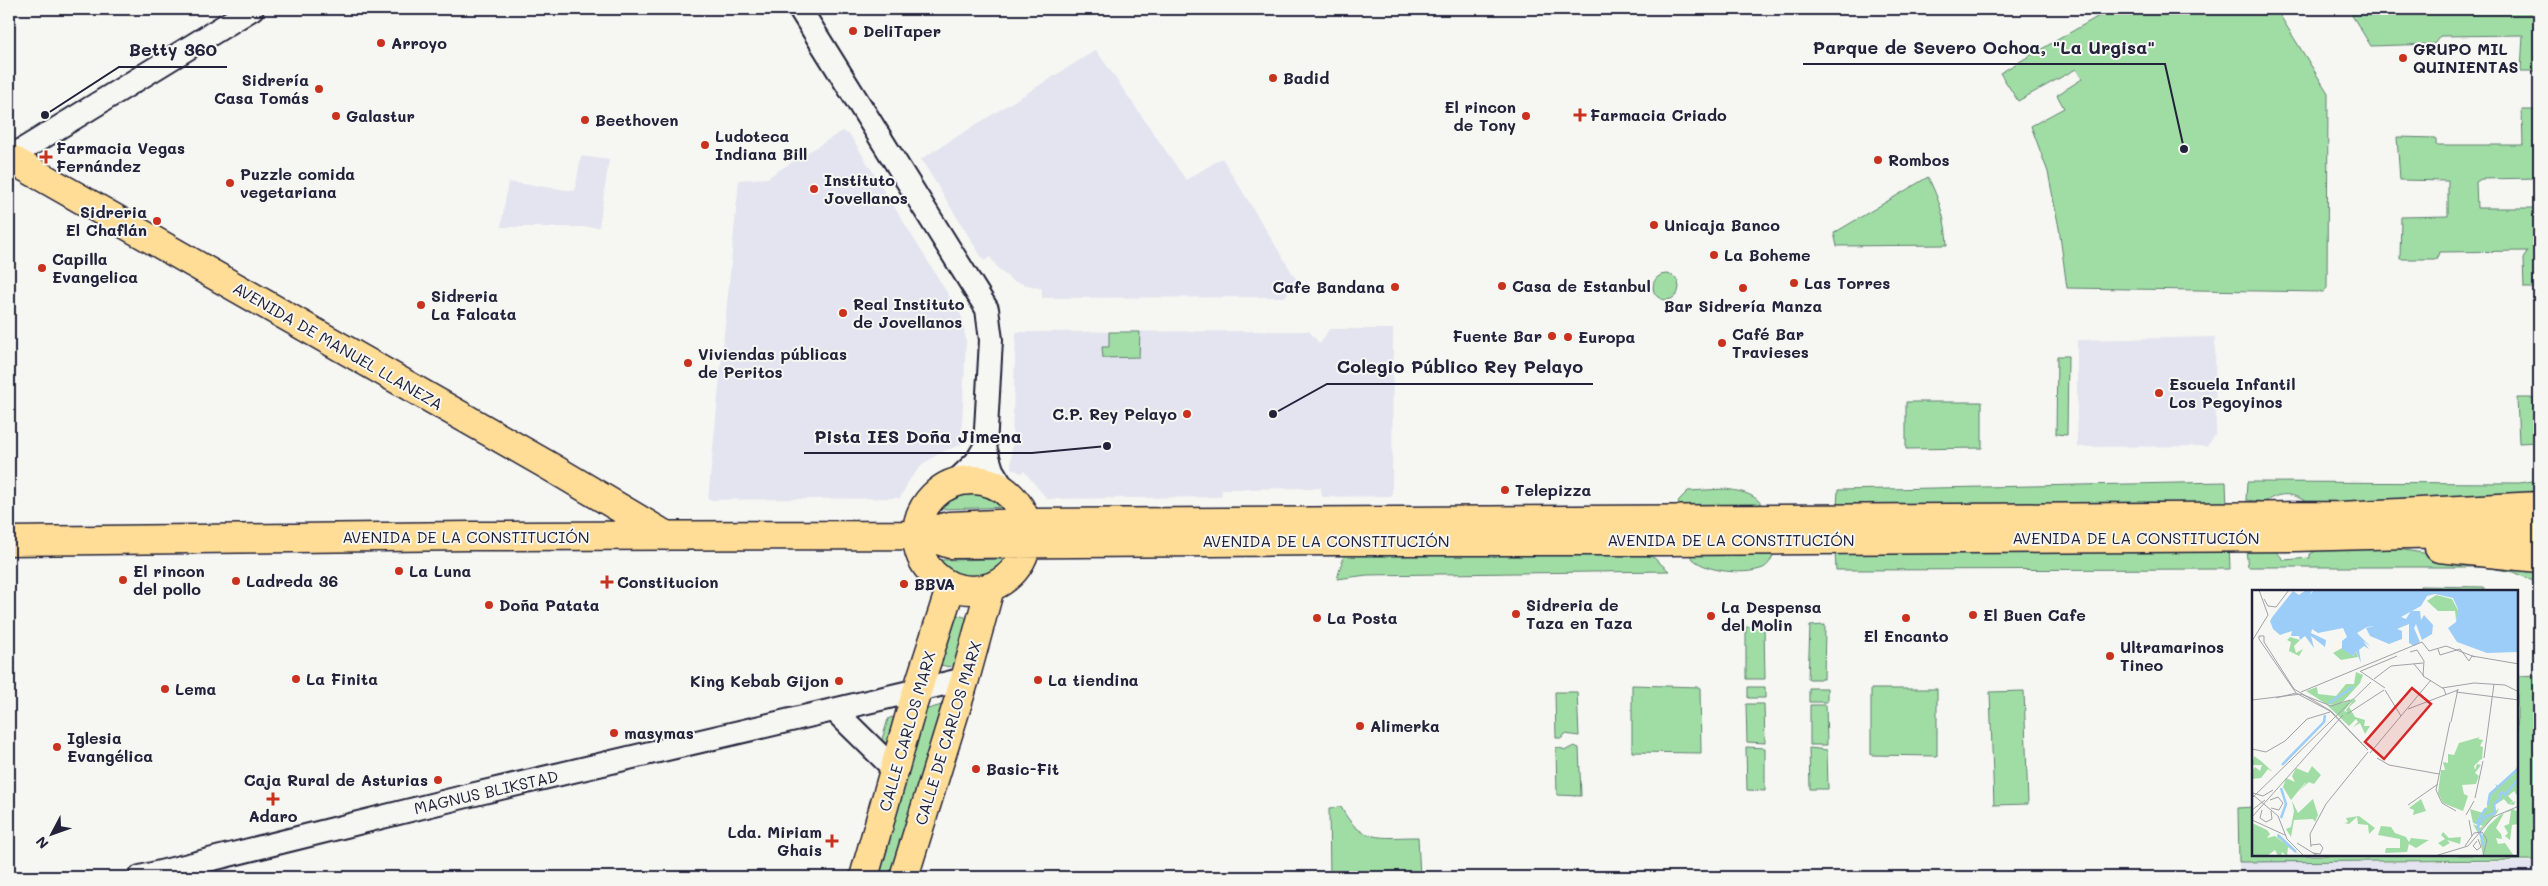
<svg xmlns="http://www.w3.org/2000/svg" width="2548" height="886" viewBox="0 0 2548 886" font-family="Mali,sans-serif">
  <rect width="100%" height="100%" fill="#f6f6f2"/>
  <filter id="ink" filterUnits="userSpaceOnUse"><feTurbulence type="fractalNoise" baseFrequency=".02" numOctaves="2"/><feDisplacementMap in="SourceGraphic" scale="10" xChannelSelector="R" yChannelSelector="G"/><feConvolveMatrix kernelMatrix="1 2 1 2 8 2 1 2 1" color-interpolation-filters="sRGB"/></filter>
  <g filter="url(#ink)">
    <path fill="#e4e4f0" d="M1096,50L1186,180L1222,158L1296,279L1285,297L1042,298V289L1013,281L999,270L990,257L984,261L921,159Z
      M842,131L850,135L962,317L966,341L961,445L941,452L923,464L910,479L900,498L708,500L739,180L767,178Z
      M581,156L609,160L599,227H501L508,182L575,191Z
      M1329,329H1393L1392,496L1322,497L1321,488H1315L1222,489L1221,497L1047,499L1024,471L1021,473L1011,468L1016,332L1309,331L1320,344Z
      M2215,337L2216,434L2207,446L2077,447V340Z
      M2239,862H2539V877H2240Z"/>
    <path fill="#a0dda5" stroke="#618070" d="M2111,9H2276L2328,93L2327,288L2323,292L2067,288L2059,228L2048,172L2031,126L2064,108L2057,95L2082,79L2076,69L2018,101L2000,73Z
      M2348,9H2539V71H2521L2523,35L2440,36L2434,44L2371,46Z
      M2522,110H2539V178L2481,179L2476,182L2477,208H2539V288H2524L2523,259L2527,251L2439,252L2437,259H2400L2401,217L2448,216V181L2400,180L2397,137L2436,138V145H2523Z
      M1928,177C1939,199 1946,220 1947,245L1837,246L1834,233Z
      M1653 287a13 13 0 1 1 26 0a13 13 0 1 1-26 0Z
      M1109,332H1140L1139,357L1103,358L1102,347H1109Z
      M2057,356H2068L2067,435L2056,434Z
      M2517,398H2539V442L2519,443Z
      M1906,402H1982V448L1906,449Z
      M2539,480V497L2313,506C2297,495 2283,489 2265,502L2246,500L2247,482L2519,483Z
      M2226,482L2227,508L1837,509L1838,490Z
      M981,486L999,492L1014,507L938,509C951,490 959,488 981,486Z
      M1725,489C1740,491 1759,494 1764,510H1676L1679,500L1688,491Z
      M2245,542L2269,544L2284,560L2310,558V554L2328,545L2378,546L2539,571V584L2514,572L2483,567H2248Z
      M2229,544L2230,569L1836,570L1835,552Z
      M1617,549L1653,557L1669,571L1367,575L1337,579L1345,552Z
      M1775,549C1773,556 1770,565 1763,568C1744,576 1695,572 1687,551Z
      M1013,559C1007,567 1001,573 993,578C978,586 941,578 937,560Z
      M2420,586L2484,587V591H2420Z
      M951,613L968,618L956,662L950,667L940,665L939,657Z
      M1825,625L1824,679H1808L1810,626Z
      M1764,626L1765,679H1746V627Z
      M2539,675V860L2239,862L2238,808L2253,807V855H2517V676Z
      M1632,685L1700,687L1701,753L1632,752Z
      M1748,687H1765V698H1748Z
      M1809,688H1827V702H1809Z
      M1871,689H1937V756L1871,755Z
      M2024,691L2028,804L1994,805L1990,692Z
      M1555,692H1577L1579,736L1565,734L1562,738H1556Z
      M1746,704H1764L1765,743L1747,742Z
      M942,705L892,877H874L924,710Z
      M1810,705H1826L1827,745H1810Z
      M892,717L896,722L892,750L880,746L888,719Z
      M1574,746L1579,748L1581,796L1557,795L1556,747L1566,750Z
      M1746,747L1765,748V791L1747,790Z
      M1809,748L1827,750L1828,789H1810Z
      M1341,807C1360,844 1381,837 1418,837L1420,877H1330L1329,808Z"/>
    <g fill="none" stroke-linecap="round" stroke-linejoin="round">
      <g stroke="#22223b" stroke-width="26">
        <path id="minor" d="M800,9L987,309L991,340L985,447L992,470L1005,491
          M9,158L252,9
          M956,481L976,462L985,447
          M834,710L896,771
          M140,877L471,795L965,679"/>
      </g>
      <g stroke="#22223b" stroke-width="31">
        <path id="major" d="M9,158L549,466L667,536
          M917 535a55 55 0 1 1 110 0a55 55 0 1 1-110 0Z
          M935,539L950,544L1335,541H1665L2294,537L2485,532L2539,533
          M9,541L471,536L917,535L949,526L1022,523L2340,516L2539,506
          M2439,548L2539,558
          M864,877L912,707L951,586
          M904,877L965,679L990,588"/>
      </g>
      <use href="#minor" stroke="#f6f6f2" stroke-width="22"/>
      <use href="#major" stroke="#ffdd96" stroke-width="28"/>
    </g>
  </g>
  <g fill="#c8321e" stroke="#f6f6f2" stroke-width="2">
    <circle cx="853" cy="31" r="5"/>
    <circle cx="381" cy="43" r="5"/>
    <circle cx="2403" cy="58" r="5"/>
    <circle cx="1273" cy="78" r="5"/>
    <circle cx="319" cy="89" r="5"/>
    <path d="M1577.5 107.5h5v5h5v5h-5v5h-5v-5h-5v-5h5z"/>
    <circle cx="336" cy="116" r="5"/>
    <circle cx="1526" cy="116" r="5"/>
    <circle cx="585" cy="120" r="5"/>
    <circle cx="705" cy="145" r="5"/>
    <path d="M43.5 149.5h5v5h5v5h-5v5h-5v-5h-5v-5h5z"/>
    <circle cx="1878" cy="160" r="5"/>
    <circle cx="230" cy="183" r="5"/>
    <circle cx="814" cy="189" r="5"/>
    <circle cx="157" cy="221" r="5"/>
    <circle cx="1654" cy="225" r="5"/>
    <circle cx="1714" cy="255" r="5"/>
    <circle cx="42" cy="268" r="5"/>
    <circle cx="1794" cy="283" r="5"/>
    <circle cx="1502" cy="286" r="5"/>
    <circle cx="1395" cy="287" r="5"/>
    <circle cx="1743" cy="288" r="5"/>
    <circle cx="421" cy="305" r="5"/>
    <circle cx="843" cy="313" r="5"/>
    <circle cx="1552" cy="336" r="5"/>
    <circle cx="1568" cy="337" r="5"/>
    <circle cx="1722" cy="343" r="5"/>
    <circle cx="688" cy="363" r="5"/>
    <circle cx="2159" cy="393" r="5"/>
    <circle cx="1187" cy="414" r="5"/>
    <circle cx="1505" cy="490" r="5"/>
    <circle cx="399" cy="571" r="5"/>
    <circle cx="123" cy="580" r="5"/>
    <circle cx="236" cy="581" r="5"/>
    <path d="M604.5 574.5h5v5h5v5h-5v5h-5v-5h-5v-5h5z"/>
    <circle cx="904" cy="584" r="5"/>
    <circle cx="489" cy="605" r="5"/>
    <circle cx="1516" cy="614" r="5"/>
    <circle cx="1973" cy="615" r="5"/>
    <circle cx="1711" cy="616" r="5"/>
    <circle cx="1317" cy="618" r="5"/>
    <circle cx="1906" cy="618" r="5"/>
    <circle cx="2110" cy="656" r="5"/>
    <circle cx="296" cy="679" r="5"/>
    <circle cx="1038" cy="680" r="5"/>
    <circle cx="839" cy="681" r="5"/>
    <circle cx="165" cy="689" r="5"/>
    <circle cx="1360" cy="726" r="5"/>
    <circle cx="614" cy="733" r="5"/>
    <circle cx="57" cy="747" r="5"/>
    <circle cx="976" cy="769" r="5"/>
    <circle cx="438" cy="780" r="5"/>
    <path d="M270.5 791.5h5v5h5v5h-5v5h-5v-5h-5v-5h5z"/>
    <path d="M829.5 833.5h5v5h5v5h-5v5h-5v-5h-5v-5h5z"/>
  </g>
  <g text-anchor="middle" stroke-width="4" stroke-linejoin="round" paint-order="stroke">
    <g font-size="16" font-weight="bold" fill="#22223b" stroke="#f6f6f2" text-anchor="start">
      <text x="863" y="37">DeliTaper</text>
      <text x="391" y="49">Arroyo</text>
      <text x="2413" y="55">GRUPO MIL<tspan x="2413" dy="18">QUINIENTAS</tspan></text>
      <text x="1283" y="84">Badid</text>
      <text x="309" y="86" text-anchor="end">Sidrería<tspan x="309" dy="18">Casa Tomás</tspan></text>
      <text x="1516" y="113" text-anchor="end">El rincon<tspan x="1516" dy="18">de Tony</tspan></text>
      <text x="1590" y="121">Farmacia Criado</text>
      <text x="346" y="122">Galastur</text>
      <text x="595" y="126">Beethoven</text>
      <text x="715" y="142">Ludoteca<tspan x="715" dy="18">Indiana Bill</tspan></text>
      <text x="56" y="154">Farmacia Vegas<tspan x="56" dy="18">Fernández</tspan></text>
      <text x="1888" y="166">Rombos</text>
      <text x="240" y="180">Puzzle comida<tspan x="240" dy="18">vegetariana</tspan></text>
      <text x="824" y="186">Instituto<tspan x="824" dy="18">Jovellanos</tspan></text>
      <text x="147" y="218" text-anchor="end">Sidreria<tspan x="147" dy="18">El Chaflán</tspan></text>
      <text x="1664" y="231">Unicaja Banco</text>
      <text x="1724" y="261">La Boheme</text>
      <text x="52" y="265">Capilla<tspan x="52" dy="18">Evangelica</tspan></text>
      <text x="1804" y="289">Las Torres</text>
      <text x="1512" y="292">Casa de Estanbul</text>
      <text x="1385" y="293" text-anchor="end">Cafe Bandana</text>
      <text x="431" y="302">Sidreria<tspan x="431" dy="18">La Falcata</tspan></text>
      <text x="853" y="310">Real Instituto<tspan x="853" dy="18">de Jovellanos</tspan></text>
      <text x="1743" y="312" text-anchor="middle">Bar Sidrería Manza</text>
      <text x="1732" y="340">Café Bar<tspan x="1732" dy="18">Travieses</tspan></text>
      <text x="1542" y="342" text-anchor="end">Fuente Bar</text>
      <text x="1578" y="343">Europa</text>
      <text x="698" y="360">Viviendas públicas<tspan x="698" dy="18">de Peritos</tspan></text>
      <text x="2169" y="390">Escuela Infantil<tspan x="2169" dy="18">Los Pegoyinos</tspan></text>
      <text x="1177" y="420" text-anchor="end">C.P. Rey Pelayo</text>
      <text x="1515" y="496">Telepizza</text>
      <text x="133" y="577">El rincon<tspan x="133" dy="18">del pollo</tspan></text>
      <text x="409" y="577">La Luna</text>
      <text x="246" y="587">Ladreda 36</text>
      <text x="617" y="588">Constitucion</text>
      <text x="914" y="590">BBVA</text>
      <text x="499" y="611">Doña Patata</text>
      <text x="1526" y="611">Sidreria de<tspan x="1526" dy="18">Taza en Taza</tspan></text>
      <text x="1721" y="613">La Despensa<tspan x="1721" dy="18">del Molin</tspan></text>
      <text x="1983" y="621">El Buen Cafe</text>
      <text x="1327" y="624">La Posta</text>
      <text x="1906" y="642" text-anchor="middle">El Encanto</text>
      <text x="2120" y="653">Ultramarinos<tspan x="2120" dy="18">Tineo</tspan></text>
      <text x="306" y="685">La Finita</text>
      <text x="1048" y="686">La tiendina</text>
      <text x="829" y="687" text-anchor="end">King Kebab Gijon</text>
      <text x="175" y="695">Lema</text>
      <text x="1370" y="732">Alimerka</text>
      <text x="624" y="739">masymas</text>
      <text x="67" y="744">Iglesia<tspan x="67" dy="18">Evangélica</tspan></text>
      <text x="986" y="775">Basic-Fit</text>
      <text x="428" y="786" text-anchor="end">Caja Rural de Asturias</text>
      <text x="273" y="822" text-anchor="middle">Adaro</text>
      <text x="822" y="838" text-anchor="end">Lda. Miriam<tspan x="822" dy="18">Ghais</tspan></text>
    </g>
    <g font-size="16" fill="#22223b" stroke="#f6f6f2">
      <text transform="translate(338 346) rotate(30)" y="6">AVENIDA DE MANUEL LLANEZA</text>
      <text x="466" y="543">AVENIDA DE LA CONSTITUCIÓN</text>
      <text x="2136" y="544">AVENIDA DE LA CONSTITUCIÓN</text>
      <text x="1731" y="546">AVENIDA DE LA CONSTITUCIÓN</text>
      <text x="1326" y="547">AVENIDA DE LA CONSTITUCIÓN</text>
      <text transform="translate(907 731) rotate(-74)" y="6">CALLE CARLOS MARX</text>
      <text transform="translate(948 733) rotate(-73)" y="6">CALLE DE CARLOS MARX</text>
      <text transform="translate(486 792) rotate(-13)" y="6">MAGNUS BLIKSTAD</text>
    </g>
  </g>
  <g transform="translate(2252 590)">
    <rect width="266" height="266" fill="#f6f6f2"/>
    <path d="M184,5L200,9L207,22L204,30L203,21H186L175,11ZM38,47L48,50L42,56L44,63L51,59L47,66L37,61L39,52L35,50ZM90,58L101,66L104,61L106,67L89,70L81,63ZM104,82L111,85L108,93L89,114L102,108L92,121L95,122L94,120L102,109L104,111L97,117L103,127L113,130L112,136H118L113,144L108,133L101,137L106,132L104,129L97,136L75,115H82L74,114L54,101L65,97L66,104L84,106L94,94H102ZM228,147L226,149L231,150L228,156L231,157L230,170L229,169L222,176L223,180L225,174L229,175L223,183L227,186L224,194L210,195L212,204L216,206L211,221L191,213L186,203L189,180H193L191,172L196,173V164L202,165L207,153ZM2,166L9,171L21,182L16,179L9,188L0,189V181L3,177L8,181L10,175H0ZM266,174V207L262,201L256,206L261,211L257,214L263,211L262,215L256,214L252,209L243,215V222L247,218L245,223L226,243L221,234L227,237L225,240L231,236L221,233L218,219L231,223L235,217L237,204L245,197L243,194L247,196L261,185ZM60,176L69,185L62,194L57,192L48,200L54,193H53L39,210L31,197L34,188L43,192L40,186L44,178L56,183ZM61,209L66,225L63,232L61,229L42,230L39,247L34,239L39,237L42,221L40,211L46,223ZM169,209L174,221L161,225L162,220L157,218ZM261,219L266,222V234L260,235L258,250L253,246L256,243L252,236L257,234L259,221L252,223L244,238L249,244L250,249L244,248L246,254L253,253L262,266H231L228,249L233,256L230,246L236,236L248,225L256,221ZM107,226L123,238L117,244L116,235L106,234L105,227L97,234L92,233L96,232L94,228ZM0,233L15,240L18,244L15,248L23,246L32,254L25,247L26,243L28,249L49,266L36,257L35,266L30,262L29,266H26L23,260L15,266H0ZM129,236L139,237L143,243L154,247L157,252L159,248L177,250L164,258L157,254L155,262L133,263L134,258H148V249L126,245ZM191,242L197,248L209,247L208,254L195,250L198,253L191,257L186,253L193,249L189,245Z" fill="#a0dda5"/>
    <path d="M54,0H60L58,5L62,0H266V62L235,63L205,52L196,38L204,32L206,19L201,8L183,4L175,6L169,16L149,27L154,29L159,21H168L169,30L172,25L181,35L180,44L170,50L164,34L162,38L168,52L162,56L157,53V34L145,39L150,41V49L137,54L118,46L114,38L122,36L115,37L105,43L119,57L111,51L117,59L112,56L107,60L109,73L104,61L101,66L90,59V51L95,47L91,38L66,43L60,39L59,43L74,50L73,57L59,46L62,58L53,46L48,50L47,46H39L40,41L28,45L21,39L18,31L21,26L41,1L47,5Z" fill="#9bcdf8"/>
    <path fill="none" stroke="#9bcdf8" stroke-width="2.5" d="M77,113L101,97M30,175L72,132L73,125M236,215L238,204L267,178M29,228L34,214L29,198M224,234L234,218M26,245L44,262M232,256L226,236L233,227L243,223L242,214L248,209V204L251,202L253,205L267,188"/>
    <path fill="none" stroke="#a1a1a9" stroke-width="1" d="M12,9L16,16L24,17L37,0M0,51L16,25L7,0M186,59L188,65L208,59L217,71L220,66L267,74M177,61L194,56L223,67M158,62L165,60L172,71L171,86L192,99L194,105M162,74L172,86M108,81L133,98M109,81L145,66M122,89L139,76L171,73M190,98L222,93L253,95L267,102M133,100L149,126M49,102L170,52L177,61M204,102L267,110M24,108L44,103M0,110L49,104L79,116L98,110M156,119L206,100M95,124L132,100M198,132L184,200L190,213L204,221M199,132L206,99M0,159L14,162L33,151L55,129L78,122M116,160L78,121L44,103L7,49V46H12V52L42,99L79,121L116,160M118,163L179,90M125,168L137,175L187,184M232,168L242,94M1,203L11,206L21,200M0,204L26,226L35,249L52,266M0,208L119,92M223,208L231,171M18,210L26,207L31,213L27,220L19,218M156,215L186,194M0,220L13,210M10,220L8,228L14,232L20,229L19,221M214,225L222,211M0,227L91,125M0,230L33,245M217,230L220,246M225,251L221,256L225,260L229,257L226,249M45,253L66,266M59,255L68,254L71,258L68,264L61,263M213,256L222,243L230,242L235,250L231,266M59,257L58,244L74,214L116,162M183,266L216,256L241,227L267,216"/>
    <path fill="#d62828" fill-opacity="0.15" stroke="#d62828" stroke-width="2.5" d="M160,98L179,114L132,169L113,152Z"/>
    <rect width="266" height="266" fill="none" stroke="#22223b" stroke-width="2.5"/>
  </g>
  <path fill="none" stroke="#22223b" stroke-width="2" d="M2184 149L2165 64H1803M45 115L119 67H227M1273 414L1327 384H1593M1107 446L1032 453H804"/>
  <g fill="#22223b" stroke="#f6f6f2" stroke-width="2">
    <circle cx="2184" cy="149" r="5"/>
    <circle cx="45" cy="115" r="5"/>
    <circle cx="1273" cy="414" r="5"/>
    <circle cx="1107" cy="446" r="5"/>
  </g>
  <g font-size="18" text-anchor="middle" font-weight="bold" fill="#22223b" stroke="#f6f6f2" stroke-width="4" stroke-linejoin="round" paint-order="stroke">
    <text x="1984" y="54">Parque de Severo Ochoa, "La Urgisa"</text>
    <text x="173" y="56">Betty 360</text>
    <text x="1460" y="373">Colegio Público Rey Pelayo</text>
    <text x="918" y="443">Pista IES Doña Jimena</text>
  </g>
  <rect width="2548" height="886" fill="none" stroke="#f6f6f2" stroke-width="30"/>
  <rect x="15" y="15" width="2518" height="856" fill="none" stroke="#22223b" stroke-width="2" filter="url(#ink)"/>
  <g transform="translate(52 834) rotate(229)" stroke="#f6f6f2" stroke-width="4" paint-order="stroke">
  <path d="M0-4L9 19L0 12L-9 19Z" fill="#22223b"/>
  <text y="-8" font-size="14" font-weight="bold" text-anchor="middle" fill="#22223b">N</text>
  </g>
</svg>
